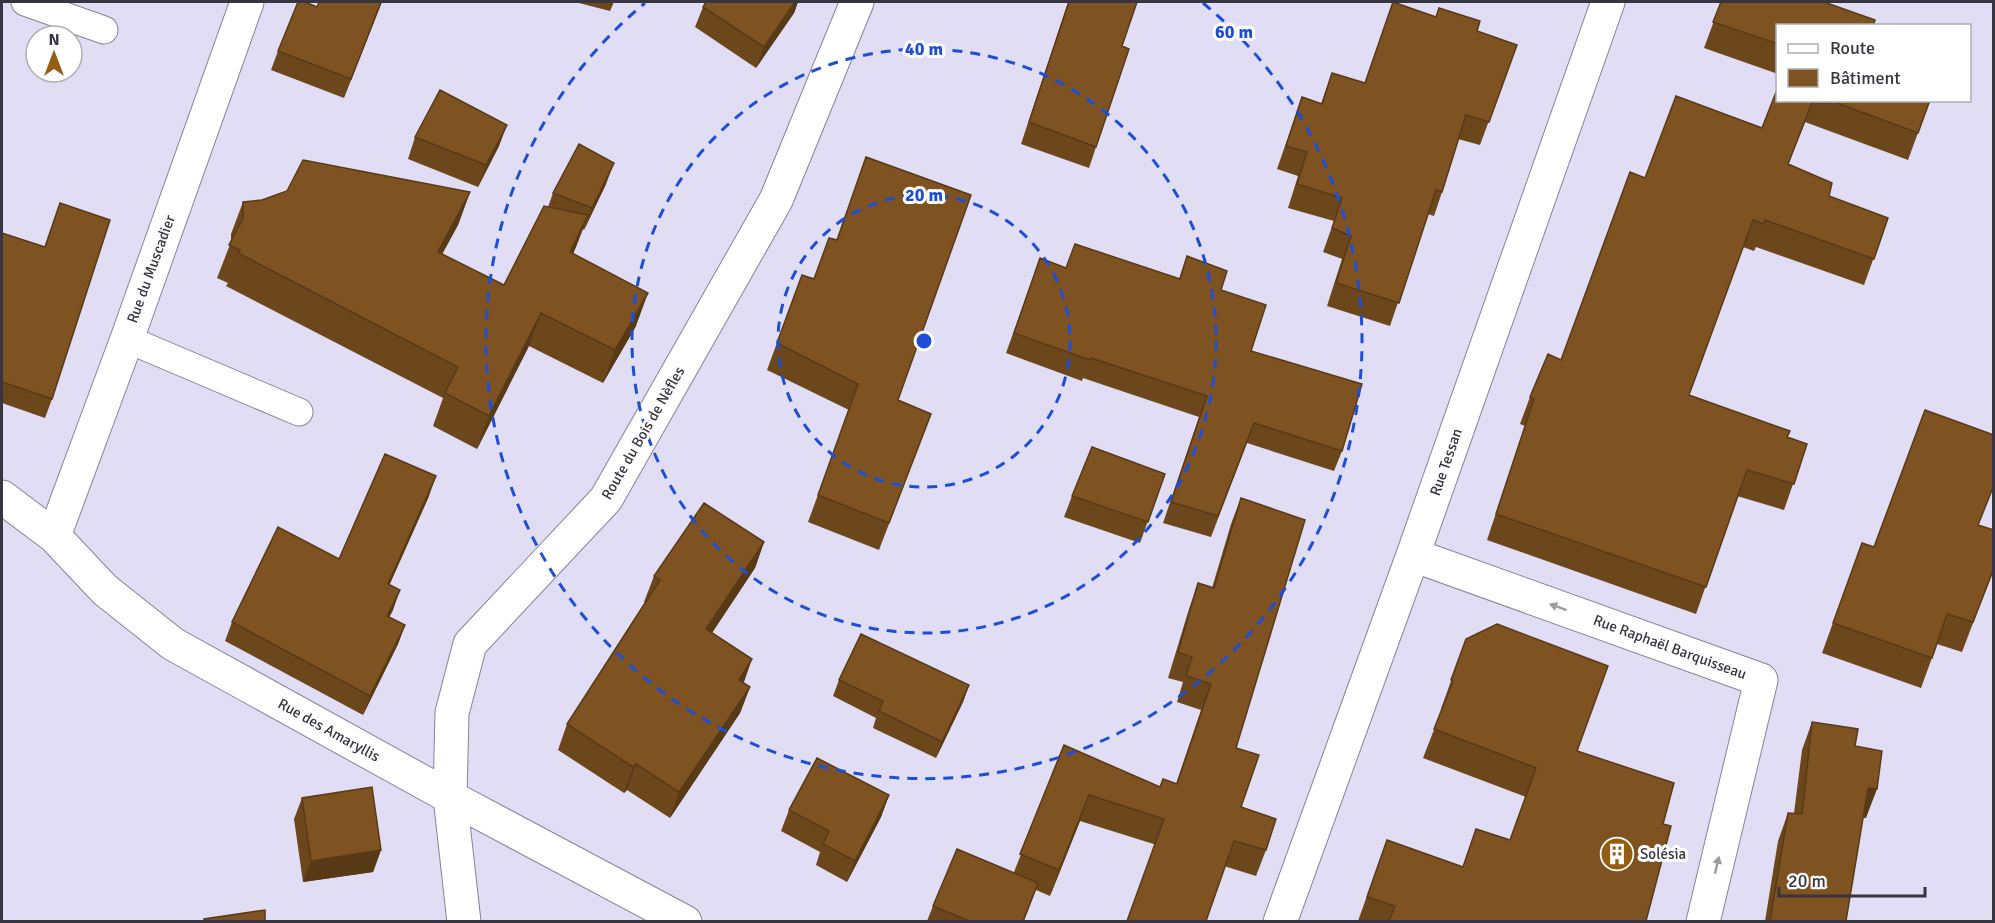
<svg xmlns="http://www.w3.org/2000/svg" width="1995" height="923" viewBox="0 0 1995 923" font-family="Signika,sans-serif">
  <rect width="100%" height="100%" fill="#e1ddf4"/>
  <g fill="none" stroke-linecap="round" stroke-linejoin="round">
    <g stroke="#878398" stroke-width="29">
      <path id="service" d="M25,2L104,30
        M127,339L299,412"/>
    </g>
    <g stroke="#878398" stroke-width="35">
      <path id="minor" d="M2,497L54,536L105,590L173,644L450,797L685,922
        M54,536L127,339L247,2
        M1413,555L1761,680L1703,922
        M464,922L450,797L452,713L470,644L606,499L776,200L857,2
        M1280,922L1413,555L1608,2"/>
    </g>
    <use href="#service" stroke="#fff" stroke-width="27"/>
    <use href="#minor" stroke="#fff" stroke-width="33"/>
  </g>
  <path fill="#6c471c" d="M382,2L344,98L271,70L278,51L317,7Z
    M575,2H614L610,11Z
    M703,2H798L794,13L756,68L695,27L703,7L705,3Z
    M1066,2H1137L1122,46L1096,147L1089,168L1021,144L1068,2Z
    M1393,2L1517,45L1480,145L1458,139L1442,192L1434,216L1428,214L1390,326L1327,306L1342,259L1323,252L1334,221L1288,208L1298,176L1277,169L1302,97L1321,104L1332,73L1365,83Z
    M1721,2L1778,26V74L1704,48Z
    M1778,100H1930L1908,160L1805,122L1788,164L1829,196L1888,218L1864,285L1756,247L1754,251L1743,247L1689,395L1790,431L1788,437L1807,444L1784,510L1737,496L1696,614L1487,540L1525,426L1520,424L1530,397L1561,360L1645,178L1762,128Z
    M415,137L499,146L478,187L408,159Z
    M606,184L584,230L583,229L573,254L636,326L603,383L529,346L477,449L433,426L443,398L226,286L228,283L217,278L231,242V234L243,202L470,192L458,225L442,254L504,285L548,207L553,193Z
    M2,233L52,399L45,418L2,403Z
    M1187,256L1221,290L1251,351L1342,451L1334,471L1247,443L1211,537L1163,523L1199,417L1083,378L1082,381L1006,353L1040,258L1066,268L1179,279Z
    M802,275L898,400L931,414L879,550L808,522L849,410L767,370Z
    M1165,474L1140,543L1064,517L1072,496Z
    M429,496L389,585L393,610L389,617L405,625L398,644L363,715L225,641L232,622L339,559Z
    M1241,498L1236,748L1241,807L1266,850L1256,876L1080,821L1050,896L1036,890L1024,921H927L933,906L1014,872L1064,745L1160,787L1176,784L1201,710L1177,702L1183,682L1168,678L1189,609L1198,583L1212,588L1231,524Z
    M1979,525L1994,568L1962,652L1937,644L1921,688L1822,653L1862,543L1874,547Z
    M764,542L755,568L712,633L743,683L750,687L740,713L670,818L627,790L624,793L558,750L567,724L645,602H644L654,576Z
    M1466,639L1577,751L1663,824L1646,921H1358L1387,840L1463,867L1476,829L1510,840L1526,797L1423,758L1442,709H1441Z
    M839,680L969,685L963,702L936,758L873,728L876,718L833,696Z
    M1812,722L1855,746L1866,818L1863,817L1846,921H1765L1778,841L1788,813H1794L1802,750Z
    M889,795L881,817L847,882L816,865L820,852L781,831L789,810Z
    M302,798L381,850L373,872L303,882L294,819Z"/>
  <path fill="#583a17" d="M795,2H798L794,13L756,68L764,47Z
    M1813,100L1805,122L1778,190L1788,164Z
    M507,125L499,146L478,187L486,165Z
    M614,163L606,184L584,230L592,208Z
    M470,192L458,225L426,284L438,252Z
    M588,215L576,247L558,285L570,252Z
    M648,293L636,326L603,383L615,350Z
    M541,313L529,346L477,449L489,416Z
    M436,476L429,496L381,604L388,584Z
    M764,542L755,568L697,655L706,629Z
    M400,590L393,610L380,636L387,616Z
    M405,625L398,644L363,715L370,696Z
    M752,659L743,685L739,680Z
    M969,685L963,702L936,758L942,742Z
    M750,687L740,713L670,818L679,792Z
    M636,764L627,790L624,793L633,767Z
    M1868,788L1877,789L1866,818L1857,817Z
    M889,795L881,817L847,882L855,861Z
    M1089,795L1080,821L1050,896L1059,870Z
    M381,850L373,872L303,882L311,861Z"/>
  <path fill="#7e5321" stroke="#583a17" stroke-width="1.5" d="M298,2H305L317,7L319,2H381L351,79L278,51Z
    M706,2H795L764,47L703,7Z
    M1069,2H1137L1122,46L1129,49L1096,147L1029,122Z
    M1393,2L1436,17L1439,8L1480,21L1477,31L1517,45L1489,122L1466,115L1442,192L1436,190L1399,303L1336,283L1351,236L1332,228L1342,198L1297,184L1307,152L1286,146L1302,97L1322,104L1332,73L1365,83Z
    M1721,2H1824L1875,20L1873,26H1778V44L1713,22Z
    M1778,87V100H1813L1788,164L1832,183L1829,196L1888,218L1874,259L1765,220L1764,224L1753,220L1689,395L1790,431L1787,437L1807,444L1794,484L1747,470L1706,587L1496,514L1534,399L1530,397L1548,354L1561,360L1630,172L1645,178L1676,96L1762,128Z
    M440,90L507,125L486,165L415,137Z
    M1829,100H1930L1918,133Z
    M579,144L614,163L592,208L553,193Z
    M866,157L971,195L898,400L931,414L889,523L818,495L858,384L777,343L802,275L814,279L829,238L837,240Z
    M303,160L470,192L438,252L504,285L544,206L588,215L570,252L648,293L615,350L541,313L489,416L445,393L458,367L238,253L240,250L229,245L243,218V202L262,200L287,191Z
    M60,203L110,220L52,399L2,382V233L45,247Z
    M1075,244L1180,279L1187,256L1227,271L1221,290L1266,305L1251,351L1362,384L1342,451L1254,423L1218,516L1171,502L1207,396L1091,358L1090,360L1014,333L1040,258L1066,268Z
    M1925,410L1994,435V485L1978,525L1994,530V568L1973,622L1947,614L1932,658L1833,623L1862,543L1874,547Z
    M1092,447L1165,474L1148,522L1072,496Z
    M385,454L436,476L388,584L400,590L387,616L405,625L370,696L232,622L278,527L339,559Z
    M1241,498L1305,520L1236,748L1259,755L1241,807L1276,819L1266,850L1234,841L1206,921H1127L1164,819L1089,795L1059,870L1020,854L1064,745L1160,787L1163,779L1177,784L1211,684L1186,676L1192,657L1178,652L1198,583L1214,588Z
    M704,503L764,542L706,629L752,659L739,680L750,687L679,792L636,764L633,767L567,724L660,580L654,576Z
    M1497,624L1608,666L1577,751L1674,783L1663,824L1671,826L1646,921H1389L1395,906L1367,897L1387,840L1463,867L1476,829L1510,840L1536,768L1434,729L1453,681L1451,680L1466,639Z
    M861,634L969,685L942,742L879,711L883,701L839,680Z
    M1812,722L1858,729L1855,746L1882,751L1877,789L1868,788L1846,921H1770L1788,813L1802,814Z
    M817,758L889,795L855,861L823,844L829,831L789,810Z
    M372,787L381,850L311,861L302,798Z
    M957,849L1038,883L1023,921H969L933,906Z
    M265,910V921H204V919Z"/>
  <defs><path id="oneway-solid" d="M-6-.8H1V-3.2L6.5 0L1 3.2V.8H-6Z" transform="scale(1.5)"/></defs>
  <g fill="#9b9a9f">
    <use href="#oneway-solid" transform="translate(1558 607) rotate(-160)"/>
    <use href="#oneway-solid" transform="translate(1717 865) rotate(-77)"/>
  </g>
  <g fill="none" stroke="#1d4ed8" stroke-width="3" stroke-dasharray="10 8">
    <circle cx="924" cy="341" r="146"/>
    <circle cx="924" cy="341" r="292"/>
    <path d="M1203 3A438 438 0 1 1 645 3"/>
  </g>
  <defs>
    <g id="building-disc" transform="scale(1.725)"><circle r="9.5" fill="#935d14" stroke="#fff"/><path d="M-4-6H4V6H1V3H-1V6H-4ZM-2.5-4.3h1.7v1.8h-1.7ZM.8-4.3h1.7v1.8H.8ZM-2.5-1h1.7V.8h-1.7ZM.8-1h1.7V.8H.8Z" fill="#fff"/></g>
  </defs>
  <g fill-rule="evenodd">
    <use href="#building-disc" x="1617" y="854"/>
  </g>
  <g text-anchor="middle" stroke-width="6" stroke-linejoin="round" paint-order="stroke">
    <g font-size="15" fill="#37353f" stroke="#fff">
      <text transform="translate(151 269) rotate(-70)" y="5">Rue du Muscadier</text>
      <text transform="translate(643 433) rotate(-60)" y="5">Route du Bois de Nèfles</text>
      <text transform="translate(1446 462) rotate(-71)" y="5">Rue Tessan</text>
      <text transform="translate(1670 647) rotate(20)" y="5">Rue Raphaël Barquisseau</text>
      <text transform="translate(329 730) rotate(29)" y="5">Rue des Amaryllis</text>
    </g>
    <g font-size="15" fill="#37353f" stroke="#fff" text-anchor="start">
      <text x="1640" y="859">Solésia</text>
    </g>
  </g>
  <circle cx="924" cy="341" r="9" fill="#1d4ed8" stroke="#fff" stroke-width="3"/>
  <g font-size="18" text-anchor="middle" font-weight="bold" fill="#1d4ed8" stroke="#fff" stroke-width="6" stroke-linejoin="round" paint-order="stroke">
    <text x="1234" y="38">60 m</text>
    <text x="924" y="55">40 m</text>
    <text x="924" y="201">20 m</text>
  </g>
  <rect width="1995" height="923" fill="none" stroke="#37353f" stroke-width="6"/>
  <rect x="1776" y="24" width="195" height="78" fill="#ffffff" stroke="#afaeb2" stroke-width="1.5"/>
  <rect x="1788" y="44" width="30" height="9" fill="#ffffff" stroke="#afaeb2" stroke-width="1.5"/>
  <text x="1830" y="54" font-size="18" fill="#37353f">Route</text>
  <rect x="1788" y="69" width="30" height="18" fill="#7e5321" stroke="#afaeb2" stroke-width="1.5"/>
  <text x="1830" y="84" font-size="18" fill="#37353f">Bâtiment</text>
  <g transform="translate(54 54)"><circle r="28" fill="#ffffff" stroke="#afaeb2" stroke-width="1.5"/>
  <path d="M0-4.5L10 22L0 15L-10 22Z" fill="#935d14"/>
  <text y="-9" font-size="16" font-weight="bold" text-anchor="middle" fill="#37353f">N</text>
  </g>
  <path d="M1779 887v9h146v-9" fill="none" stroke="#37353f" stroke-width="3"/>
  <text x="1788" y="887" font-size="18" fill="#37353f" stroke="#ffffff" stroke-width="4.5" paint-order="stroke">20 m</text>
</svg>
